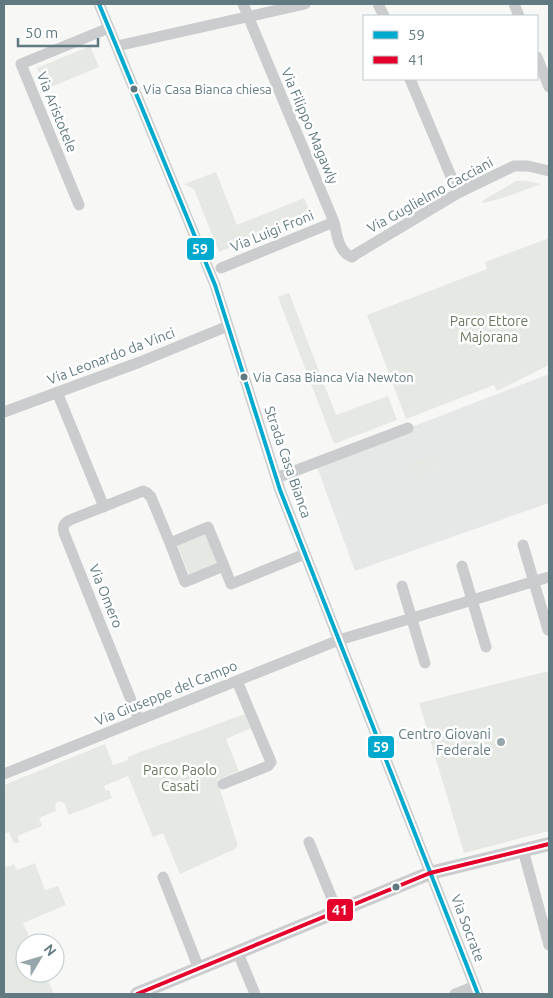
<svg xmlns="http://www.w3.org/2000/svg" width="553" height="998" viewBox="0 0 553 998" font-family="Ubuntu,sans-serif">
  <rect width="100%" height="100%" fill="#f7f7f6"/>
  <path fill="#e6e7e7" d="M549,374V503L355,571L316,464Z"/>
  <path fill="#e6e9e3" d="M90,46L99,67L46,89L37,68Z
    M216,172L237,225L304,198L311,214L219,252L194,189L184,184Z
    M516,181H526L541,184L503,198L483,203L482,201Z
    M549,238V365L497,391L494,385L406,419L367,315L487,269L485,262Z
    M289,293L336,415L388,396L397,420L334,444L278,297Z
    M435,452L443,467L416,480L408,465Z
    M205,533L217,564L189,575L177,544Z
    M549,671V831L464,853L419,703Z
    M245,714L251,728L226,739L239,771L217,780L238,846L233,850L180,874L163,833L153,837L128,776L104,786L106,791L109,790L112,798L69,815L64,803L58,801L55,805L56,811L39,818L42,826L17,836L20,842L14,844L9,832L4,834V785L105,744L113,765L128,760V757L135,754Z
    M35,863L45,890L58,886L66,905L23,923L32,943H25V973H45L54,994H5L4,868L14,864L17,870Z"/>
  <g fill="none" stroke-linecap="round" stroke-linejoin="round">
    <path stroke="#cbcccd" stroke-width="11" d="M99,4L215,285L280,490L478,994
      M243,4L334,222C337,234 338,252 352,257L356,254L458,193L514,166H528L549,171
      M378,4L384,16
      M514,4L519,16
      M117,46L305,4
      M537,57L549,87
      M410,79L458,193
      M79,205L21,64L109,28
      M221,268L334,222
      M57,392L104,507
      M4,412L140,362L228,326
      M276,478L408,428
      M208,527L224,566L185,582L170,543Z
      M523,545L548,630
      M224,566L231,584L305,554
      M462,566L486,647
      M402,586L425,663
      M139,720L64,533C62,526 64,523 70,520L143,491L147,493L151,497L170,543
      M4,774L339,640L549,577
      M223,784L268,766L271,762L237,681
      M309,842L337,911
      M523,850L549,945
      M163,877L199,969
      M238,953L255,994
      M455,994L475,986"/>
    <path stroke="#cbcccd" stroke-width="14" d="M137,994L430,873L549,844"/>
    <g stroke="#fff" stroke-width="8">
      <path id="bus-1" d="M99,4L215,285L280,490L478,994"/>
    </g>
    <g stroke="#fff" stroke-width="8">
      <path id="bus-2" d="M137,994L430,873L549,844"/>
    </g>
    <use href="#bus-1" stroke="#00a9ce" stroke-width="4"/>
    <use href="#bus-2" stroke="#e4002b" stroke-width="4"/>
  </g>
  <g fill="#617a82" stroke="#fff" stroke-width="2">
    <circle cx="134" cy="89" r="4.5"/>
    <circle cx="244" cy="377" r="4.5"/>
    <circle cx="396" cy="887" r="4.5"/>
  </g>
  <circle fill="#96a6ab" stroke="#fff" stroke-width="2" cx="501" cy="742" r="5"/>
  <g text-anchor="middle" stroke-width="5" stroke-linejoin="round" paint-order="stroke">
    <g font-size="13" fill="#617a82" stroke="#fff" text-anchor="start">
      <text x="143" y="94">Via Casa Bianca chiesa</text>
      <text x="253" y="382">Via Casa Bianca Via Newton</text>
    </g>
    <g font-size="14" fill="#617a82" stroke="#fff">
      <text transform="translate(57 112) rotate(68)" y="5">Via Aristotele</text>
      <text transform="translate(310 126) rotate(67)" y="5">Via Filippo Magawly</text>
      <text transform="translate(430 195) rotate(-29)" y="5">Via Guglielmo Cacciani</text>
      <text transform="translate(272 231) rotate(-22)" y="5">Via Luigi Froni</text>
      <text transform="translate(111 356) rotate(-21)" y="5">Via Leonardo da Vinci</text>
      <text transform="translate(288 462) rotate(71)" y="5">Strada Casa Bianca</text>
      <text transform="translate(106 596) rotate(68)" y="5">Via Omero</text>
      <text transform="translate(166 693) rotate(-22)" y="5">Via Giuseppe del Campo</text>
      <text transform="translate(468 928) rotate(69)" y="5">Via Socrate</text>
    </g>
    <g font-size="14" fill="#6a7a60" stroke="#fff">
      <text x="489" y="326">Parco Ettore<tspan x="489" dy="16">Majorana</tspan></text>
      <text x="180" y="775">Parco Paolo<tspan x="180" dy="16">Casati</tspan></text>
    </g>
    <g font-size="14" fill="#617a82" stroke="#fff" text-anchor="end">
      <text x="491" y="739">Centro Giovani<tspan x="491" dy="16">Federale</tspan></text>
    </g>
  </g>
  <g stroke="#fff" stroke-width="2">
    <rect x="186" y="237" width="29" height="24" rx="5" fill="#00a9ce"/>
    <rect x="367" y="735" width="28" height="24" rx="5" fill="#00a9ce"/>
    <rect x="326" y="898" width="28" height="24" rx="5" fill="#e4002b"/>
  </g>
  <g font-size="14" text-anchor="middle" font-weight="bold" fill="#fff">
    <text x="200" y="254">59</text>
    <text x="381" y="752">59</text>
    <text x="340" y="915">41</text>
  </g>
  <rect width="553" height="998" fill="none" stroke="#617a82" stroke-width="10"/>
  <rect x="363" y="15" width="175" height="65" fill="#ffffff" stroke="#c0cacd"/>
  <rect x="373" y="31" width="25" height="8" fill="#00a9ce" stroke="#c0cacd"/>
  <text x="408" y="40" font-size="15" fill="#617a82">59</text>
  <rect x="373" y="56" width="25" height="8" fill="#e4002b" stroke="#c0cacd"/>
  <text x="408" y="65" font-size="15" fill="#617a82">41</text>
  <g transform="translate(40 958) rotate(52)"><circle r="24" fill="#ffffff" stroke="#c0cacd"/>
  <path d="M0-4L9 19L0 12L-9 19Z" fill="#96a6ab"/>
  <text y="-8" font-size="14" font-weight="bold" text-anchor="middle" fill="#617a82">N</text>
  </g>
  <path d="M18 38v8h80v-8" fill="none" stroke="#617a82" stroke-width="2.5"/>
  <text x="25" y="38" font-size="15" fill="#617a82" stroke="#ffffff" stroke-width="4" paint-order="stroke">50 m</text>
</svg>
